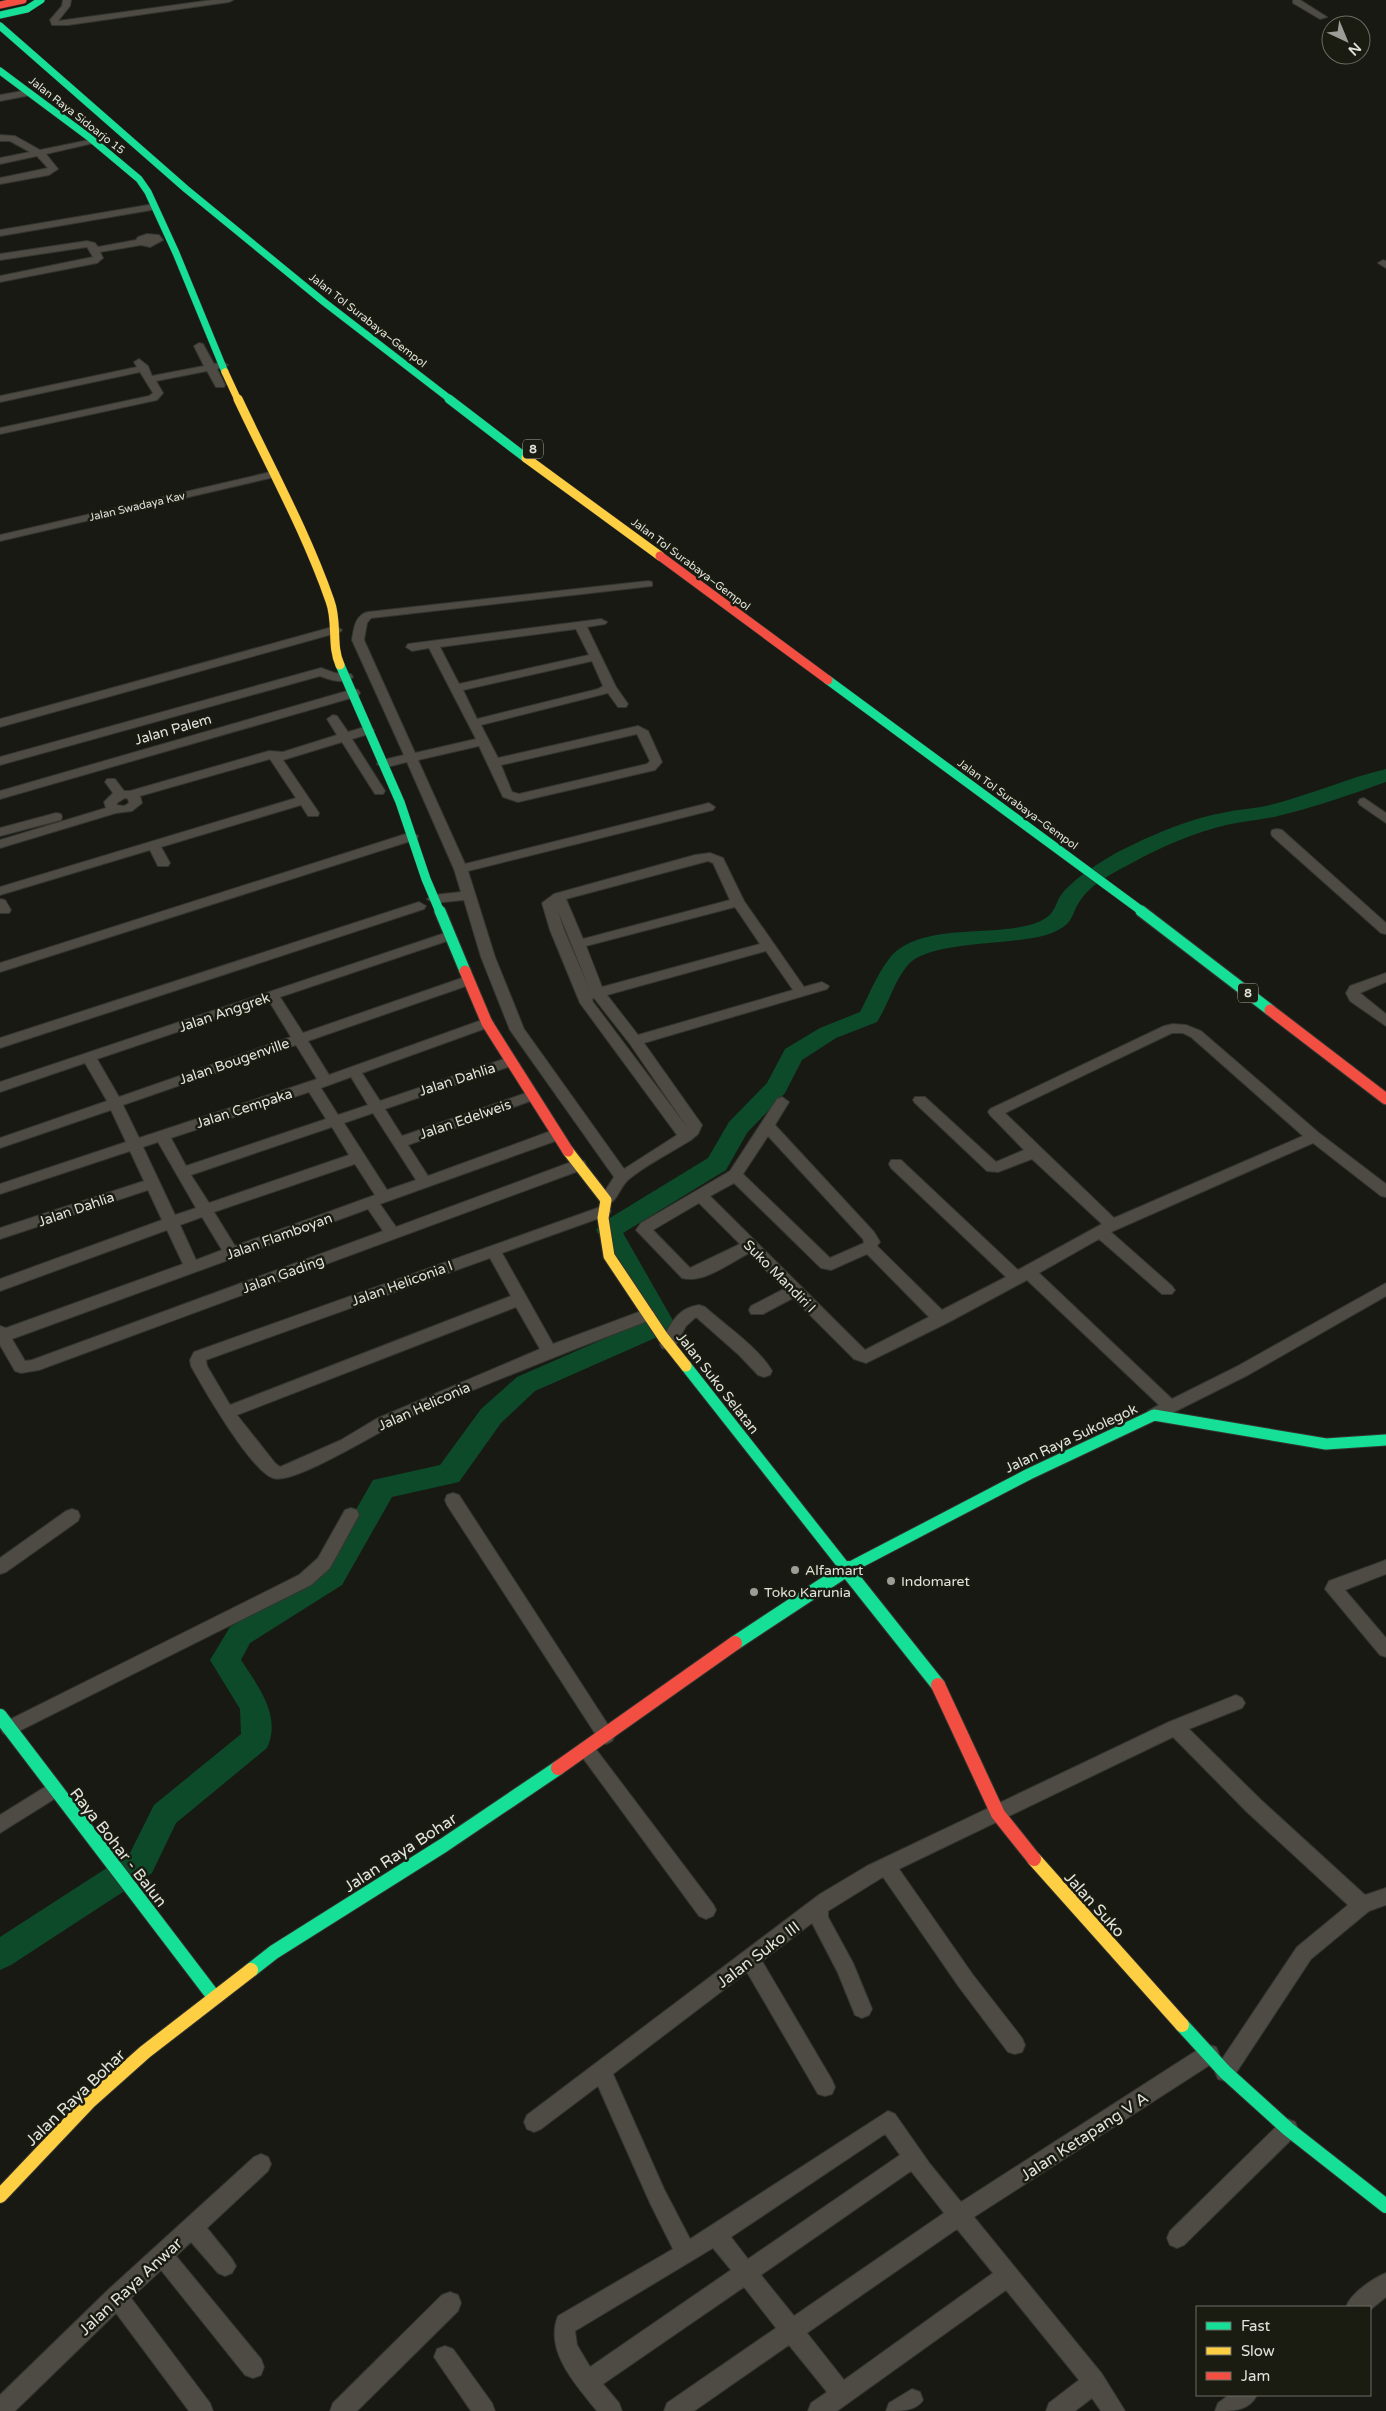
<svg xmlns="http://www.w3.org/2000/svg" width="1386" height="2411" viewBox="0 0 1386 2411" font-family="'Varela Round',sans-serif">
  <rect width="100%" height="100%" fill="#191914"/>
  <g fill="none" stroke-linecap="round" stroke-linejoin="round">
    <path fill="#0c4a2a" fill-rule="evenodd" d="M1386,769V782C1350,795 1315,807 1278,816C1261,820 1243,821 1226,825C1194,833 1160,847 1132,863C1116,871 1093,883 1082,898C1069,915 1077,922 1052,933C1015,947 929,939 907,966C894,982 888,1005 877,1022L836,1038L802,1060L785,1093L747,1133L726,1170L623,1233L675,1324L671,1331L535,1391L501,1423L459,1482L392,1497L342,1585L250,1643L241,1660C258,1686 282,1716 267,1748L176,1823L152,1873L11,1965L0,1970V1937L130,1853L154,1805L241,1734L240,1709L210,1660L230,1627L322,1569L373,1480L440,1465L481,1409L517,1377L647,1320L596,1230L600,1224L708,1158L729,1122L767,1083L785,1049L820,1028L860,1012C869,995 877,974 889,959C918,921 994,938 1036,923C1060,914 1052,902 1067,888C1081,874 1099,863 1116,853C1147,837 1188,819 1222,813C1239,809 1257,809 1274,804C1312,794 1348,778 1386,769Z"/>
    <g stroke="#343531" stroke-width="2">
      <path id="street" d="M63,0H71L70,6L58,21L212,0H233L229,2L68,25H52L50,20L62,6Z
        M1293,0H1300L1327,17L1320,19L1293,3Z
        M28,90L31,91V95L0,101V95Z
        M0,135L15,136L40,150L94,139L98,142L46,154L58,169L49,175L0,184V178L48,168L37,156L0,164V158L30,152L10,141H0Z
        M154,204L157,205V209L0,236V230Z
        M147,234L159,235L163,240L150,247L141,245L100,252L103,258L97,263L0,282V276L93,257L87,247L0,260V254L87,241L95,243L98,247L136,240L138,237Z
        M1383,260L1386,261V268L1378,263Z
        M199,343L203,344L214,364L223,362L228,365L217,369L225,385L224,387H216L207,371L156,381L163,393L157,400L0,434V428L149,396L153,393L140,372L0,402V396L137,367L134,362L139,359L148,366L152,376L204,366L194,346Z
        M275,471L279,472V476L0,541V535Z
        M648,581L652,582V586L371,618L367,623L364,640L415,753L476,739L429,648L412,651L406,647L408,644L601,619L607,622L605,624L587,627L616,687L628,704L626,707H618L608,693L481,725L498,758L638,726L648,731L662,762L655,770L518,802L503,797L479,746L418,760L465,864L709,803L715,807L713,810L468,871L495,957L524,1029L624,1169L677,1135L580,1003L550,930L542,903L554,894L695,855L710,853L723,858L744,901L804,987L822,982L829,986L827,989L644,1043L702,1125L698,1134L691,1140C672,1152 644,1166 628,1180C618,1189 616,1208 601,1204L599,1200L614,1177L510,1030L481,957L464,900L434,903L427,899L434,895L461,892L454,869L407,762L383,768L377,764L379,761L404,755L352,640C354,628 355,615 368,612ZM576,629L589,655L459,684L440,647ZM592,661L603,686L598,689L477,719L463,690ZM637,734L650,761L647,764L519,794L512,792L501,765ZM708,861L713,863L730,900L583,939L566,899ZM735,907L760,944L602,987L586,946ZM558,911L590,990L564,930ZM766,951L793,990L638,1035L607,995ZM594,998L630,1044L687,1127L593,1002L592,999Z
        M336,626L342,630L340,632L0,727V719Z
        M321,668L335,673L351,674L353,677C345,685 330,680 320,676L0,765V757Z
        M354,689L358,690L360,693L358,696L0,799V791Z
        M333,715L337,716L348,732L368,726L374,730L372,733L352,739L385,791L383,794H375L342,742L283,760L319,813L318,816H308L301,805L161,847L170,863L168,866H158L150,850L0,895V887L296,798L270,759L140,796L142,803L132,811L116,813L0,848V840L106,808L104,802L113,793L105,782L107,779H115L124,791H130L269,751L283,752L337,735L327,719ZM125,798L128,799L129,803L124,806L117,805V803Z
        M1364,798L1386,813V823L1360,805L1358,802L1360,799Z
        M56,813L61,814L62,817L61,820L0,836V828Z
        M1277,829L1282,830L1386,923V934L1381,933L1272,836L1271,833L1272,830Z
        M412,832L418,836L417,839L0,972V963Z
        M0,899L5,900L11,910L9,913H0Z
        M419,902L426,906L424,909L0,1048V1038Z
        M448,932L453,933L455,936L453,939L280,997L303,1033L462,978H472L474,981L472,984L308,1041L329,1075L482,1020H492L494,1023L492,1026L362,1073L380,1101L504,1059H514L516,1062L514,1065L385,1109L402,1136L526,1093H536L538,1096L536,1099L408,1145L428,1176L551,1131H561L563,1135L561,1139L380,1204L396,1227L574,1161H584L586,1165L584,1169L39,1370L21,1373L15,1371L0,1345V1326L6,1328L183,1264L167,1230L0,1291V1279L162,1220L148,1190L0,1239V1228L144,1181L130,1151L0,1194V1184L126,1142L111,1110L0,1148V1138L107,1101L85,1063L0,1092V1082ZM269,1001L291,1037L119,1097L97,1059ZM296,1045L317,1079L139,1138L123,1105ZM351,1077L368,1105L338,1115L321,1088ZM309,1092L326,1119L186,1166L171,1138ZM373,1113L416,1180L387,1190L344,1123ZM332,1127L349,1155L209,1203L191,1175ZM158,1142L196,1208L175,1215L143,1147ZM355,1164L375,1195L235,1246L214,1212ZM368,1209L383,1231L32,1360L25,1361L12,1339ZM202,1217L222,1250L196,1260L180,1225Z
        M1386,973V982L1360,993L1386,1014V1026L1350,1001L1346,993L1350,986Z
        M1173,1024L1186,1025L1201,1031L1319,1133L1386,1184V1197L1381,1196L1313,1143L1111,1232L1172,1286L1175,1290L1172,1294H1162L1099,1239L1039,1273L1172,1399L1236,1367L1386,1283V1296L1248,1375L1160,1419L1154,1421L1148,1419L1146,1415L1148,1411L1159,1405L1027,1280L947,1323L866,1363L854,1359L793,1298L763,1314H751L749,1310L751,1306L784,1289L749,1253C730,1263 703,1284 682,1278L636,1230L641,1223L730,1171L777,1099L782,1097L789,1102L775,1125L874,1232L880,1242L877,1246L942,1310L1006,1277L891,1168L889,1164L891,1160H901L1018,1270L1102,1224L1032,1159L998,1172L987,1171L915,1103L913,1100L915,1097H925L996,1162L1024,1150L990,1115L988,1112L990,1109L1164,1026ZM1172,1033H1183L1191,1037L1303,1136L1114,1218L1005,1113ZM768,1136L863,1239L864,1243L830,1258L743,1174ZM734,1183L821,1268L831,1270L867,1254L929,1317L865,1350L710,1196ZM699,1203L740,1244L690,1268L653,1230Z
        M603,1206L608,1207L611,1211L608,1215L502,1253L553,1344L647,1309L653,1311L655,1315L653,1319C592,1342 532,1366 473,1390C444,1403 413,1413 386,1429C367,1439 291,1485 273,1478C251,1471 203,1388 191,1366L190,1360L194,1352ZM490,1258L511,1296L230,1405L207,1366L206,1360ZM516,1307L540,1349L376,1419L341,1440L280,1467L275,1463L237,1415Z
        M699,1305L705,1307C725,1325 759,1348 772,1371L770,1375L764,1377L758,1375L739,1355L696,1317L686,1326L674,1348L668,1350L662,1348L660,1344C670,1326 676,1308 699,1305Z
        M453,1493L459,1495L612,1731L615,1736L612,1741L606,1744L600,1741L447,1505L445,1500L447,1495Z
        M351,1508L357,1510L359,1515L330,1568L311,1585L9,1736L3,1733L0,1728L3,1723L299,1575L318,1558L345,1510Z
        M72,1509L78,1511L80,1516L78,1521L6,1572L0,1574V1558L66,1511Z
        M1386,1560V1574L1345,1590L1386,1638V1657L1380,1655L1325,1589L1329,1581Z
        M1236,1695L1242,1698L1245,1703L1242,1708L1189,1729L1261,1800L1365,1895L1386,1888V1905L1369,1911L1311,1959L1232,2079L1225,2081L1218,2079L1215,2072L1218,2065L1297,1947L1348,1905L1247,1812L1173,1737L899,1869L973,1975L1022,2038L1025,2045L1022,2052L1015,2054L1008,2052L959,1987L883,1877L828,1911V1917L853,1963L872,2009L869,2015L862,2018L855,2015L838,1973L812,1923L762,1961L832,2080L835,2087L832,2094L825,2096L818,2094L747,1972L613,2074L664,2189L690,2239L888,2111L895,2114L930,2164L961,2202L1202,2047L1209,2045L1216,2047L1219,2054L1216,2061L974,2217L1102,2374L1125,2411H1101L1092,2398L1075,2411H1046L1049,2403L1079,2380L1006,2290L837,2411H808L811,2403L827,2392L789,2345L694,2411H664L667,2403L776,2328L744,2287L603,2384L619,2403L622,2411H597C576,2385 544,2351 558,2316L673,2249L650,2203L598,2086L541,2129L534,2132L527,2129L524,2122L527,2115L820,1894L867,1866L1169,1722ZM885,2134L900,2155L748,2259L731,2237ZM911,2171L944,2213L794,2316L761,2275ZM957,2229L993,2273L844,2380L807,2333ZM713,2248L731,2270L590,2367L577,2345L575,2331Z
        M586,1741L592,1744L713,1904L716,1910L713,1916L706,1919L699,1916L580,1754L577,1749L580,1744Z
        M53,1782L59,1784L62,1790L59,1796L0,1833V1815Z
        M1288,2119L1295,2122L1298,2129L1295,2136L1184,2245L1177,2248L1170,2245L1167,2238L1170,2231L1281,2122Z
        M261,2154L268,2157L271,2164L268,2171L207,2228L232,2259L236,2266L232,2273L225,2276L218,2273L191,2242L176,2256L261,2359L264,2367L261,2375L253,2378L245,2375L161,2270L131,2298L210,2403L213,2411H189L116,2313L15,2411H0V2395L109,2289L254,2157Z
        M1386,2273V2297L1370,2310V2307H1346C1351,2293 1372,2279 1386,2273Z
        M450,2292L458,2295L461,2303L458,2311L357,2411H330L333,2403L442,2295Z
        M445,2346L453,2349L492,2403L495,2411H471L434,2357L437,2349Z
        M912,2389L920,2392L923,2400C916,2411 901,2411 886,2411L889,2403Z
        M1229,2395H1257C1249,2411 1233,2411 1215,2411L1218,2403Z"/>
    </g>
    <g stroke="#343531" stroke-width="8">
      <path id="fast-far3" d="M27,9L41,0
        M0,26L186,189L324,302L451,400
        M0,71L90,138L139,179L148,192L176,253L225,372"/>
    </g>
    <g stroke="#343531" stroke-width="10">
      <path id="fast-far2" d="M449,399L526,458
        M340,665L400,802L426,879L440,912
        M828,680L1143,912"/>
    </g>
    <g stroke="#343531" stroke-width="13">
      <path id="fast-far1" d="M440,911L465,971
        M1141,911L1270,1010
        M686,1366L846,1569
        M847,1569L1029,1474L1154,1415L1326,1444L1386,1440"/>
    </g>
    <g stroke="#343531" stroke-width="16">
      <path id="fast" d="M845,1568L938,1685
        M735,1643L849,1568
        M0,1716L214,1997
        M251,1970L274,1952L444,1845L558,1768
        M1182,2025L1225,2072L1288,2129L1386,2206"/>
    </g>
    <g stroke="#343531" stroke-width="8">
      <path id="slow-far3" d="M225,372L238,400"/>
    </g>
    <g stroke="#343531" stroke-width="10">
      <path id="slow-far2" d="M238,399C269,465 306,532 330,601C338,622 331,646 340,665
        M526,458L660,556"/>
    </g>
    <g stroke="#343531" stroke-width="13">
      <path id="slow-far1" d="M568,1151L606,1200L603,1218L609,1256L663,1337L686,1366"/>
    </g>
    <g stroke="#343531" stroke-width="16">
      <path id="slow" d="M1034,1859L1182,2025
        M0,2196L90,2101L145,2052L251,1970"/>
    </g>
    <g stroke="#343531" stroke-width="8">
      <path id="jam-far3" d="M0,5L23,0"/>
    </g>
    <g stroke="#343531" stroke-width="10">
      <path id="jam-far2" d="M660,556L828,680"/>
    </g>
    <g stroke="#343531" stroke-width="13">
      <path id="jam-far1" d="M465,971L487,1023L568,1151
        M1270,1010L1386,1099"/>
    </g>
    <g stroke="#343531" stroke-width="16">
      <path id="jam" d="M938,1685L998,1814L1034,1859
        M558,1768L735,1643"/>
    </g>
    <use href="#street" fill="#4d4b43" fill-rule="evenodd"/>
    <use href="#fast-far3" stroke="#16e098" stroke-width="7"/>
    <use href="#fast-far2" stroke="#16e098" stroke-width="9"/>
    <use href="#fast-far1" stroke="#16e098" stroke-width="11"/>
    <use href="#fast" stroke="#16e098" stroke-width="14"/>
    <use href="#slow-far3" stroke="#ffcf43" stroke-width="7"/>
    <use href="#slow-far2" stroke="#ffcf43" stroke-width="9"/>
    <use href="#slow-far1" stroke="#ffcf43" stroke-width="11"/>
    <use href="#slow" stroke="#ffcf43" stroke-width="14"/>
    <use href="#jam-far3" stroke="#f24e42" stroke-width="7"/>
    <use href="#jam-far2" stroke="#f24e42" stroke-width="9"/>
    <use href="#jam-far1" stroke="#f24e42" stroke-width="11"/>
    <use href="#jam" stroke="#f24e42" stroke-width="14"/>
    <g stroke="#343531" stroke-width="8" stroke-linecap="butt">
      <path id="fast-bridge" d="M0,15L27,9"/>
    </g>
    <use href="#fast-bridge" stroke="#16e098" stroke-width="7"/>
  </g>
  <g fill="#9c9d96" stroke="#1a1c11" stroke-width="2">
    <circle cx="795" cy="1570" r="5"/>
    <circle cx="891" cy="1581" r="5"/>
    <circle cx="754" cy="1592" r="5"/>
  </g>
  <g text-anchor="middle" stroke-width="5" stroke-linejoin="round" paint-order="stroke">
    <g font-size="11" fill="#e2e4dc" stroke="#1a1c11">
      <text transform="translate(77 115) rotate(38)" y="4">Jalan Raya Sidoarjo 15</text>
      <text transform="translate(368 320) rotate(38)" y="4">Jalan Tol Surabaya–Gempol</text>
      <text transform="translate(137 506) rotate(-13)" y="4">Jalan Swadaya Kav</text>
      <text transform="translate(691 564) rotate(37)" y="4">Jalan Tol Surabaya–Gempol</text>
      <text transform="translate(1018 804) rotate(36)" y="4">Jalan Tol Surabaya–Gempol</text>
    </g>
    <g fill="#1a1c11" stroke="#a6a89f" stroke-width="1">
      <rect x="523" y="439.5" width="20" height="19" rx="4"/>
      <rect x="1238" y="983.5" width="20" height="19" rx="4"/>
    </g>
    <g font-size="12" font-weight="bold" fill="#e2e4dc">
      <text x="533" y="453">8</text>
      <text x="1248" y="997">8</text>
    </g>
    <g font-size="14" fill="#e2e4dc" stroke="#1a1c11">
      <text transform="translate(173 729) rotate(-16)" y="5">Jalan Palem</text>
      <text transform="translate(224 1012) rotate(-19)" y="5">Jalan Anggrek</text>
      <text transform="translate(234 1061) rotate(-19)" y="5">Jalan Bougenville</text>
      <text transform="translate(457 1079) rotate(-18)" y="5">Jalan Dahlia</text>
      <text transform="translate(244 1108) rotate(-18)" y="5">Jalan Cempaka</text>
      <text transform="translate(465 1119) rotate(-19)" y="5">Jalan Edelweis</text>
      <text transform="translate(76 1209) rotate(-19)" y="5">Jalan Dahlia</text>
      <text transform="translate(279 1236) rotate(-20)" y="5">Jalan Flamboyan</text>
      <text transform="translate(283 1274) rotate(-20)" y="5">Jalan Gading</text>
      <text transform="translate(780 1276) rotate(45)" y="5">Suko Mandiri I</text>
      <text transform="translate(402 1283) rotate(-20)" y="5">Jalan Heliconia I</text>
      <text transform="translate(718 1383) rotate(52)" y="5">Jalan Suko Selatan</text>
      <text transform="translate(424 1406) rotate(-24)" y="5">Jalan Heliconia</text>
      <text transform="translate(1071 1438) rotate(-25)" y="5">Jalan Raya Sukolegok</text>
    </g>
    <g font-size="14" fill="#e2e4dc" stroke="#1a1c11" text-anchor="start">
      <text x="805" y="1575">Alfamart</text>
      <text x="901" y="1586">Indomaret</text>
      <text x="764" y="1597">Toko Karunia</text>
    </g>
    <g font-size="16" fill="#e2e4dc" stroke="#1a1c11">
      <text transform="translate(119 1847) rotate(52)" y="6">Raya Bohar - Balun</text>
      <text transform="translate(400 1852) rotate(-33)" y="6">Jalan Raya Bohar</text>
      <text transform="translate(1095 1904) rotate(48)" y="6">Jalan Suko</text>
      <text transform="translate(758 1954) rotate(-37)" y="6">Jalan Suko III</text>
      <text transform="translate(75 2097) rotate(-44)" y="6">Jalan Raya Bohar</text>
      <text transform="translate(1084 2136) rotate(-33)" y="6">Jalan Ketapang V A</text>
      <text transform="translate(130 2286) rotate(-43)" y="6">Jalan Raya Anwar</text>
    </g>
  </g>
  <rect x="1196" y="2306" width="175" height="90" fill="#1a1c11" stroke="#6a6c62"/>
  <rect x="1206" y="2322" width="25" height="8" fill="#16e098" stroke="#6a6c62"/>
  <text x="1241" y="2331" font-size="15" fill="#e2e4dc">Fast</text>
  <rect x="1206" y="2347" width="25" height="8" fill="#ffcf43" stroke="#6a6c62"/>
  <text x="1241" y="2356" font-size="15" fill="#e2e4dc">Slow</text>
  <rect x="1206" y="2372" width="25" height="8" fill="#f24e42" stroke="#6a6c62"/>
  <text x="1241" y="2381" font-size="15" fill="#e2e4dc">Jam</text>
  <g transform="translate(1346 40) rotate(136)"><circle r="24" fill="#1a1c11" stroke="#6a6c62"/>
  <path d="M0-4L9 19L0 12L-9 19Z" fill="#9c9d96"/>
  <text y="-8" font-size="14" font-weight="bold" text-anchor="middle" fill="#e2e4dc">N</text>
  </g>
</svg>
